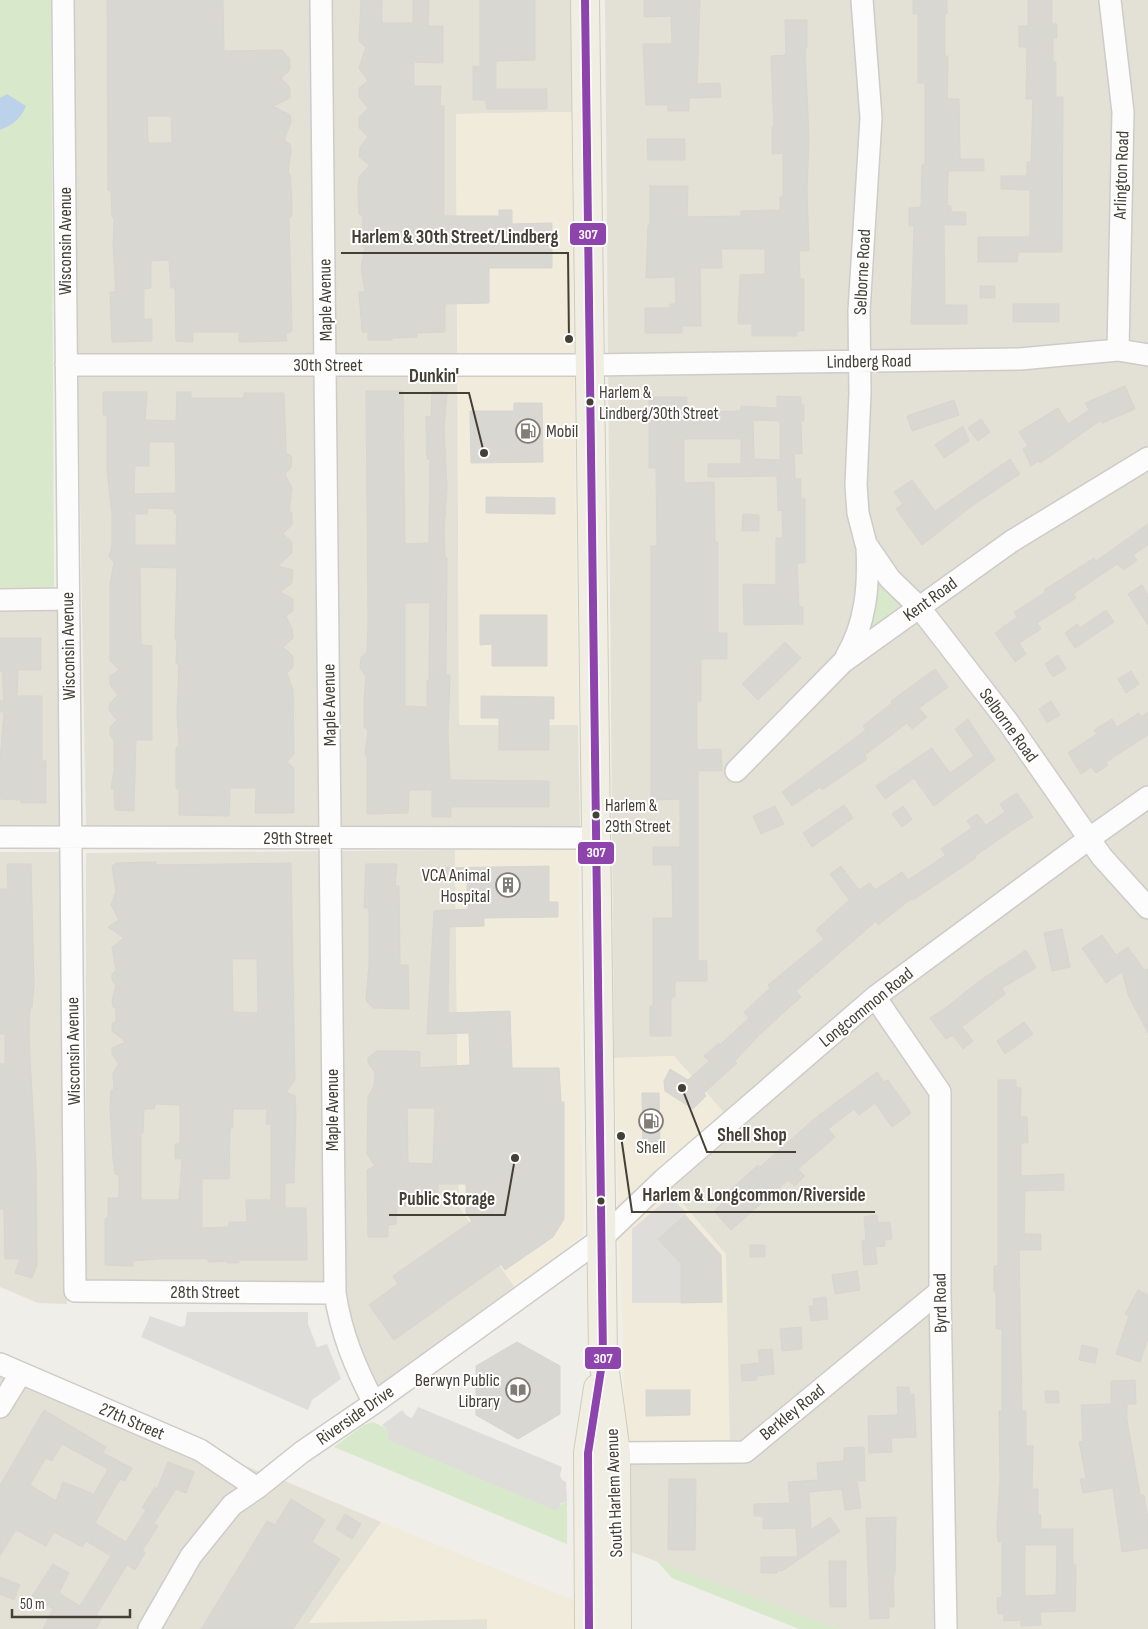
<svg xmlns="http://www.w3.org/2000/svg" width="1148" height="1629" viewBox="0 0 1148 1629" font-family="'Sofia Sans Condensed',sans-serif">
  <rect width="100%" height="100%" fill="#efeee9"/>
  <path fill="#e3e0d6" d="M71,0H572V112L456,114L459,725H578L580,830L86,829Z
    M605,0H1148V1629H839L626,1550V1448L675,1056L614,1058Z
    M0,603H66L67,833H0Z
    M455,850L459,1206L518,1292L375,1396L339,1295L86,1296V853Z
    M0,852H60L67,1304L38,1303L0,1287Z
    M0,1360L260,1472L230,1495L139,1629H0Z
    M271,1475L381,1522L310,1622L487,1619V1629H150L212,1530Z"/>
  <path fill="#f1ebdc" d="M572,112L573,359L458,358L456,114Z
    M458,375H574L578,725H459Z
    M578,849L583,1234L518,1292L459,1207L455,850Z
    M674,1056L728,1117L661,1178L726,1254L730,1449L626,1448L614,1058Z
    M381,1522L585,1605L584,1629H487V1619L309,1623Z"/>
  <path fill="#d8e8ca" d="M0,0H51L54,588H0Z
    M877,582L883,583L898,607L873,627L870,624Z
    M373,1422L388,1429V1440L560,1505L567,1501V1544L334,1447L364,1425Z
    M657,1561L839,1629H799L672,1578Z"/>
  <path fill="#deddd9" d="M670,1197L687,1213L658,1239L681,1264V1303H632V1229Z
    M187,1312H308V1324L317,1347L327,1344L341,1379L312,1400L308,1410L141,1337L150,1316L181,1327L185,1325Z
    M418,1407L562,1467L560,1475L562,1480L566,1482L567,1501L561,1503L557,1511L388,1440V1429L382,1425L402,1410L407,1416L412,1418Z"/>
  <path fill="#bcd2ea" d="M7,94L26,106C21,119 12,125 0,130V98Z"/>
  <path fill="#d9d7d1" stroke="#d7d5cf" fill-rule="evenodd" d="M107,0H223L224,51L282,50L290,59V70L281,78L290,88V98L273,106L290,115L291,122L284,140L290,144L291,150L288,173L290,174L292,201V216L289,217L292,331L286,334L287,341L239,342V332H193V342L176,341L175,288H171L169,260L151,261V288L144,289V319H152V341L112,342L110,292H116L113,246L114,217H112L111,191L108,190ZM147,116H171L172,143H148Z
    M361,0H382V23H413V0H429L428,26H443V63L414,62V86H441L440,106H444V216H499V210H512V224L552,223V268H489V303L445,304V332L417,333V337L392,338V340H368V332H362L359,292H365L361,267L365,248L361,245L363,217L359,214L358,188L359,177L370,165L359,157L360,147L368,137L359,128V117L368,108L359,97V88L368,81L359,68L366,47L359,41Z
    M480,0H535V60L496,61V89H547V109H487L486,100H473V66L480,67Z
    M644,0H700L697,84L720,83L721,97L689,98V111H668V105H646L643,44H672L671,16L644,17Z
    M913,0H947V14H945V56H948L947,99H959L960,159H984V171H948L947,206H951V212H966V225H944L945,305H967V324H911L914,226H909V208L921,207L922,165H925V83H918V14H913Z
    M1028,0H1052V24H1057V38H1053V62H1056V97H1063L1062,252H1018L1017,262H978V237H1030V190L1001,189V176H1027V162H1031L1033,99H1026L1027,47H1019V26H1028Z
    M785,20H807V48H805L809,139L807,190L809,251H799L800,279H804V331H797V336H752V324H738L740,275L765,274V249H721L722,268H700L701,326H682V333H645V308H670V304H676L675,277L646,278L648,225H650V186H688L687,217L741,216V211L780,210V197H783V153L772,154V127H774L771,56L786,55Z
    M647,139H685V160H648Z
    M980,286H995V298H980Z
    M1013,304H1059V322H1013Z
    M1125,386L1135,409L1102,423L1101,420L1040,463L1038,461L1031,466L1023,449L1028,446L1019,432L1058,408L1068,424L1089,410L1085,403Z
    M366,391H403L405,544L429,543L430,459H427L426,416L431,417L432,391L447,392L444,428L447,489L444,530L445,558H447L446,675H450L448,732L450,780L549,781V807H451V817H432V790H409L408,813L367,814V757L365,755L368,730L364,727V700L366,677L360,668L361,657L367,652L368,625ZM405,603H430L429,681H427V707L405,706Z
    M103,392H147L145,420L176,421L177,392H191V398H244V393H284L286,453L292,457L291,468L285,474L292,488L289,511L292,513V525L283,534L292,542V553L278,566L293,570L292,583L280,592L293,599V611L286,616L292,629L293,638L283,647L293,656V667L287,673L293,690L294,754L287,762L294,768V813H255L256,788H230L229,816L179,815V789H176V747H179L177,714L179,664H176L177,639H175L177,568L140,567L141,645L152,646V740H136L134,811L115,810L114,789H111L114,770V740L110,735V727L117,720L109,710L110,703L118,695L110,685V676L119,670L110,661V584L114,562L109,557L112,545V515L107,470V415H103ZM149,442H175L176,493L134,494L135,466H149ZM148,508L174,509V514H177L176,545H135V514H147Z
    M777,396L801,397V405H804V421H801L802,454H794L795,479H801V499H805V563H797L799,607H803V624L744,625L743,584L776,585V538H783L782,510L778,511L777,476L708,477V464H741V439H684V483L714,482L715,542H718V633H727V659H701V701H697V750L721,749L722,771H698V961H707V981H675V997H671V1036H650V1006H653V918H673L672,865H653V847H680V799L651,800V546H657L656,468H649V397H687V412L741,411V406L777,408ZM756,420L780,421V460L754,459L753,421Z
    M954,400L959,415L912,431L907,416Z
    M514,403H542L543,462L471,463L470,411H514Z
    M981,419L990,432L978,441L968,428Z
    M963,426L969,441L944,458L935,445Z
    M1010,459L1020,474L972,506L922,545L896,509L903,504L894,492L912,480L935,511Z
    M486,497L555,498V514L486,513Z
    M743,514L759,515V531H742Z
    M1148,524V545L1133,555L1137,560L1124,570L1117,564L1073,594L1076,598L1037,623L1041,629L1019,643L1026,654L1015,662L995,633L1017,617L1014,612L1046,592L1044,590L1063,578L1094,558L1096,561Z
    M1142,585L1148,595V625L1128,594Z
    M1106,610L1114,622L1075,648L1065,633L1077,624L1080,628Z
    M480,615H547V666H492V644L480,645Z
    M0,638H41V670H18L17,696H42V761H46V803H21V800L0,799V760L4,712H0V701H4L2,671H0Z
    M785,642L801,658L758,700L742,684Z
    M1058,655L1066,669L1053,677L1045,664Z
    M935,669L948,687L919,708L927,717L912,729L907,723L865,755L867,759L822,790L820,787L792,806L782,792L866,730L863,726L892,703L891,701Z
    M1131,671L1139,684L1126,693L1118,679Z
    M481,696L554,697V719H549V750H499V718H481Z
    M1051,701L1060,715L1047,723L1039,709Z
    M1148,712V735L1106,762L1108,765L1096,773L1091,767L1081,774L1068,753L1097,734L1094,730L1112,719L1117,727L1139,713L1141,717Z
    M968,719L995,760L934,806L914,778L885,799L876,786L932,748L950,773L974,756L955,729Z
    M1017,793L1033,817L1005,835L975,856L976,858L913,900L911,899L878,925L876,921L796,991L801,997L758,1036L735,1061L737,1063L704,1093L706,1096L693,1109L665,1091L664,1081L670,1069L688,1080L709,1061L704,1056L719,1043L720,1045L749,1018L744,1012L770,988L768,985L824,939L816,930L849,900L830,874L841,866L859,890L870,883L875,890L902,872L908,880L946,855L941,849L972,828L967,821L977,814L986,825L1005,812L1000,804Z
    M844,805L853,818L812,847L803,833Z
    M775,806L784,824L761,834L753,816Z
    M903,806L912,819L902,827L892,814Z
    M156,862V865L291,863L295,1080L286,1092L295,1096L296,1115L294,1183H285V1208H306L307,1260H239V1263H227V1261L208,1262V1259H157L133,1261V1266L105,1265V1218H108V1198H119V1175L115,1174L113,1159L110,1107L111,1090H114L113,1073L119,1064L112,1054V1048L126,1042L112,1031V1024L116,1021V1009L113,1007L112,1000L116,986L112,980V974L116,970L112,947L124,938L108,927L119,920L111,905L116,892L112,866L116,863ZM232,959H257L258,1013L233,1012ZM155,1104L180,1105V1144H175V1159H182L179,1200H141V1133H143L144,1109H154ZM233,1109H267L266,1124H271V1200H246L247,1222H229V1227L202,1228V1179H229L230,1128H233Z
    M7,864H31L34,984L32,1008H30L29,1040L36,1164L37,1265L32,1278L15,1273L20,1259H5L4,1209H0V1064H5V1034H0V889H8Z
    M366,864H397L395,886H399L400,965H408L409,1009L373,1008L366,1000L369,964V908H364Z
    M549,866V902H558V917L484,918V926L449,927L448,1013L510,1011L512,1068H559L561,1102H564V1219L553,1237L505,1270L501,1264L394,1340L369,1305L398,1284L393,1276L472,1221L466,1213V1184H438V1202L406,1203V1206L397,1207L396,1224L388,1225V1237H368L367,1170L375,1166L367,1154L368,1097L374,1086L375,1072L368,1063V1058L377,1051H411L420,1052V1068L470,1065L469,1033L427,1034L434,911L468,909L467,881L438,880V868ZM407,1108H435L433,1164L408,1163Z
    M1062,929L1070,967L1052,971L1044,933Z
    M1102,935L1116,955L1128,947L1144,970L1148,969V1033L1129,997L1122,972L1106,983L1082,948Z
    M1026,950L1036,968L1002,988L1005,994L962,1027L973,1041L963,1049L953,1035L946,1039L930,1018L947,1007L979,981Z
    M1024,1022L1033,1034L1005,1054L997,1041Z
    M877,1072L884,1082L888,1080L911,1113L892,1127L875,1103L859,1115L854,1109L828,1129L835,1137L798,1169L805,1176L795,1186L788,1180L731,1230L714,1211L722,1203L719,1200L758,1165L760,1167L814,1119Z
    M998,1080H1016V1087L1021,1088L1020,1117H1027L1028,1143H1021V1176L1064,1174V1190L1025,1191L1024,1234H1041V1250H1019L1022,1411H1026V1446H1033L1032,1489H1038V1515H1041V1529H1073V1565H1076L1075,1611L1040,1612L1041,1625L1021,1626V1620L1004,1621V1614H998L997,1598L1002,1597V1542H998L997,1526L1000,1481L999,1411H1002V1329H996V1291H994V1266H998ZM1025,1545H1057L1056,1595L1025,1596Z
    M642,1093H659L660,1148L643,1149Z
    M685,1215L721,1255L722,1302L681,1303V1264L658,1239Z
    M877,1215L878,1223L890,1222L892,1239L885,1240V1246L875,1247L877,1264L864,1265L862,1241L866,1240L864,1217Z
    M750,1245H765V1257H750Z
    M857,1271L860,1290L835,1294L832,1275Z
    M1138,1290L1148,1295V1338L1140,1362L1116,1354L1129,1316L1125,1314Z
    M826,1297L828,1319L811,1321L809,1306H814L813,1299Z
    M801,1327L802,1349L782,1351L780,1329Z
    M517,1342L560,1366V1414L518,1439L476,1415V1366Z
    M1082,1345L1098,1349L1095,1363L1079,1360Z
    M772,1349L774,1374L757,1376V1380L742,1381L741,1365L760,1363L758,1350Z
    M1135,1380L1136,1404H1127V1420L1140,1495H1144L1148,1519V1548L1122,1552L1113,1488L1083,1493L1080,1479L1086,1478L1079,1442L1083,1441L1081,1405L1111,1404V1381Z
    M897,1387H909L910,1394H914L916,1437L891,1438L892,1452L869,1453L868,1416L898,1415Z
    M646,1390H690V1415L646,1416Z
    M1045,1391H1058L1059,1403H1046Z
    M44,1410L106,1447L103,1453L132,1468L125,1481L120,1479L95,1523L126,1542L146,1510L142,1508L155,1487L157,1489L168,1462L194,1472L186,1493L176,1489L154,1523L158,1526L142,1551L145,1553L135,1570L127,1565L96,1615L102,1618L96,1629H43L53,1609L32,1596L53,1564L69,1573L59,1593L80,1606L111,1556L86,1541L82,1547L54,1532L46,1546L18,1531H15L0,1556V1485ZM62,1444L108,1469L94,1494L63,1482L56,1501L30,1485L46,1458L52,1461Z
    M864,1447L865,1481H857L861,1508L845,1510L842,1489L809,1492L811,1530L830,1517L840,1531L782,1571H777V1573H761V1557H798L796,1528L763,1529V1516H754V1504L790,1503L788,1482L818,1480L817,1463L844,1461V1448Z
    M669,1479H696L695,1550H668Z
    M291,1499L325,1520L312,1542L340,1559L293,1629H201L267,1521L275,1525Z
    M345,1514L361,1524L352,1539L336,1529Z
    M896,1517L895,1575H893L894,1607H889V1618L870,1619L866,1518Z
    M829,1561H846V1607H830Z
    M0,1577L20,1585L14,1600L0,1594Z"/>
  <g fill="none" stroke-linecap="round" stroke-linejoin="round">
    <g stroke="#cdccc7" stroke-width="24">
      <path id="minor" d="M63,0L75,1291L335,1293
        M321,0L335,1293C341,1333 355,1367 374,1403
        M862,0L871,118L859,311L860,393L856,485L858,513L866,544L890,579L919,607L1008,722L1102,857L1148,908
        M1110,0L1123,112L1118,350
        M66,365H590L1020,359L1118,350L1148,355
        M0,600L67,599
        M846,657C866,623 869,586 867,547
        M736,771L843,662L1012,541L1148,458
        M0,837L596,838
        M875,997L940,1092V1291L946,1629
        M0,1364L200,1450L257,1488
        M0,1407L21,1373
        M616,1453L745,1452L940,1291
        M149,1629L191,1556L232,1505L257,1488L302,1452L374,1403L601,1239L664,1179L875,997L1090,838L1148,797"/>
    </g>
    <g stroke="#d0ccb8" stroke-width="30">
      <path id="major" d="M585,0L603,1357L616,1453L617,1629
        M589,1629L588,1453L598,1388"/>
    </g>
    <use href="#minor" stroke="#fdfcfc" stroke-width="21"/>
    <use href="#major" stroke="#f0eee3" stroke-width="28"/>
    <g stroke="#fff" stroke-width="11">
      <path id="bus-1" d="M585,0L603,1357L588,1453L589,1629"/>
    </g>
    <use href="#bus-1" stroke="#8e44ad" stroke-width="8"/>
  </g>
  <defs>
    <g id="fuel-ring" transform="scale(1.25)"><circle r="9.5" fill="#fff" stroke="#807d75" stroke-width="1.5"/><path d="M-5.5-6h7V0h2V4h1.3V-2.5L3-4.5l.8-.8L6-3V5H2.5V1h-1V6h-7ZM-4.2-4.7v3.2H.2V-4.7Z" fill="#807d75"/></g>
    <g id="building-ring" transform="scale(1.25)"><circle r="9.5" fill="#fff" stroke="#807d75" stroke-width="1.5"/><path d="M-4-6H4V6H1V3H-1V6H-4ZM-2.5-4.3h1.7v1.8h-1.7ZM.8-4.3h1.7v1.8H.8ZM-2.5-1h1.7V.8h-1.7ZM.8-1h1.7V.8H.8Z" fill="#807d75"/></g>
    <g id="library-ring" transform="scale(1.25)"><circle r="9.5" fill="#fff" stroke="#807d75" stroke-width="1.5"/><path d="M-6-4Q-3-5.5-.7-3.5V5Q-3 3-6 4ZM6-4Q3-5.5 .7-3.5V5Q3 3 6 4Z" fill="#807d75"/></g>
  </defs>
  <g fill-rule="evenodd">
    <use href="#fuel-ring" x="528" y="431"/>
    <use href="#building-ring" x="508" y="885"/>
    <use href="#fuel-ring" x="651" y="1121"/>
    <use href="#library-ring" x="518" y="1390"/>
  </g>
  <g fill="#444036" stroke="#fff" stroke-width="2">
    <circle cx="590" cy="402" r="4.5"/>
    <circle cx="596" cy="815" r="4.5"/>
    <circle cx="601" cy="1201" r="4.5"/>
  </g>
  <g text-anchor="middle" stroke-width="4" stroke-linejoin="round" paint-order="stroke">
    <g font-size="17" fill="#444036" stroke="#fff" text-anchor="start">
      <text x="599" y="398">Harlem &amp;<tspan x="599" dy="21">Lindberg/30th Street</tspan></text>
      <text x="605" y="811">Harlem &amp;<tspan x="605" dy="21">29th Street</tspan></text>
    </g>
    <g font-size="18" fill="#444036" stroke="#fff">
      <text transform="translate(1121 175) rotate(-88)" y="6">Arlington Road</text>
      <text transform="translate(65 241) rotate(-90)" y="6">Wisconsin Avenue</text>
      <text transform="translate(862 272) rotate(-87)" y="6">Selborne Road</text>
      <text transform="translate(325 300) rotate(-91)" y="6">Maple Avenue</text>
      <text transform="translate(869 361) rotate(-1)" y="6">Lindberg Road</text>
      <text x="328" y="371">30th Street</text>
      <text transform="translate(930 599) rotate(-36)" y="6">Kent Road</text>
      <text transform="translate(68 646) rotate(-91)" y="6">Wisconsin Avenue</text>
      <text transform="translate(329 705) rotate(-91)" y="6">Maple Avenue</text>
      <text transform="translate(1009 725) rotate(54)" y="6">Selborne Road</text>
      <text x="298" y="844">29th Street</text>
      <text transform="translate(866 1007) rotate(-39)" y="6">Longcommon Road</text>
      <text transform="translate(73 1051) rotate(-91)" y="6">Wisconsin Avenue</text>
      <text transform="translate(332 1110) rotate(-90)" y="6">Maple Avenue</text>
      <text x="205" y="1298">28th Street</text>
      <text transform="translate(940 1303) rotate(-91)" y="6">Byrd Road</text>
      <text transform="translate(792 1412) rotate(-39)" y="6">Berkley Road</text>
      <text transform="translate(355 1415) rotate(-35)" y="6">Riverside Drive</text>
      <text transform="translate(132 1421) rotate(23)" y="6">27th Street</text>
      <text transform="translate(614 1493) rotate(-92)" y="6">South Harlem Avenue</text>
    </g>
    <g font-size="18" fill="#444036" stroke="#fff" text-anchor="end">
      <text x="546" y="437" text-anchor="start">Mobil</text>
      <text x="490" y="881">VCA Animal<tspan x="490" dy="21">Hospital</tspan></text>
      <text x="651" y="1153" text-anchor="middle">Shell</text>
      <text x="500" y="1386">Berwyn Public<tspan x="500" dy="21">Library</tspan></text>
    </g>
  </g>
  <path fill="none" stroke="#444036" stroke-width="2" d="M569 339L568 253H341M484 453L469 393H399M682 1088L707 1152H796M621 1136L632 1212H875M515 1158L505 1215H389"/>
  <g fill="#444036" stroke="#fff" stroke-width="2">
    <circle cx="569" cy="339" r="5"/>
    <circle cx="484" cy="453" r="5"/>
    <circle cx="682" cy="1088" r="5"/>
    <circle cx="621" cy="1136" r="5"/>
    <circle cx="515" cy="1158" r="5"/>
  </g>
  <g font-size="19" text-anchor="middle" font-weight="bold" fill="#444036" stroke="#fff" stroke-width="4" stroke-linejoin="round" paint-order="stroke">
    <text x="455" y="243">Harlem &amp; 30th Street/Lindberg</text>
    <text x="434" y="382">Dunkin'</text>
    <text x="752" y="1141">Shell Shop</text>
    <text x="754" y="1201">Harlem &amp; Longcommon/Riverside</text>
    <text x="447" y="1205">Public Storage</text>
  </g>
  <g stroke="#fff" stroke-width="2">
    <rect x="569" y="222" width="38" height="24" rx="5" fill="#8e44ad"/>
    <rect x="577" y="841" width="38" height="24" rx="5" fill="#8e44ad"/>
    <rect x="584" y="1346" width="38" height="24" rx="5" fill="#8e44ad"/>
  </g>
  <g font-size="14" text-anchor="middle" font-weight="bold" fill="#fff">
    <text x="588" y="239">307</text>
    <text x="596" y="857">307</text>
    <text x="603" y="1363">307</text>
  </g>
  <path d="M12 1609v8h118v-8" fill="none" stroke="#444036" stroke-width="2.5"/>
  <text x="20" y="1609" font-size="15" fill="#444036" stroke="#ffffff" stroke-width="4" paint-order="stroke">50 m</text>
</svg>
